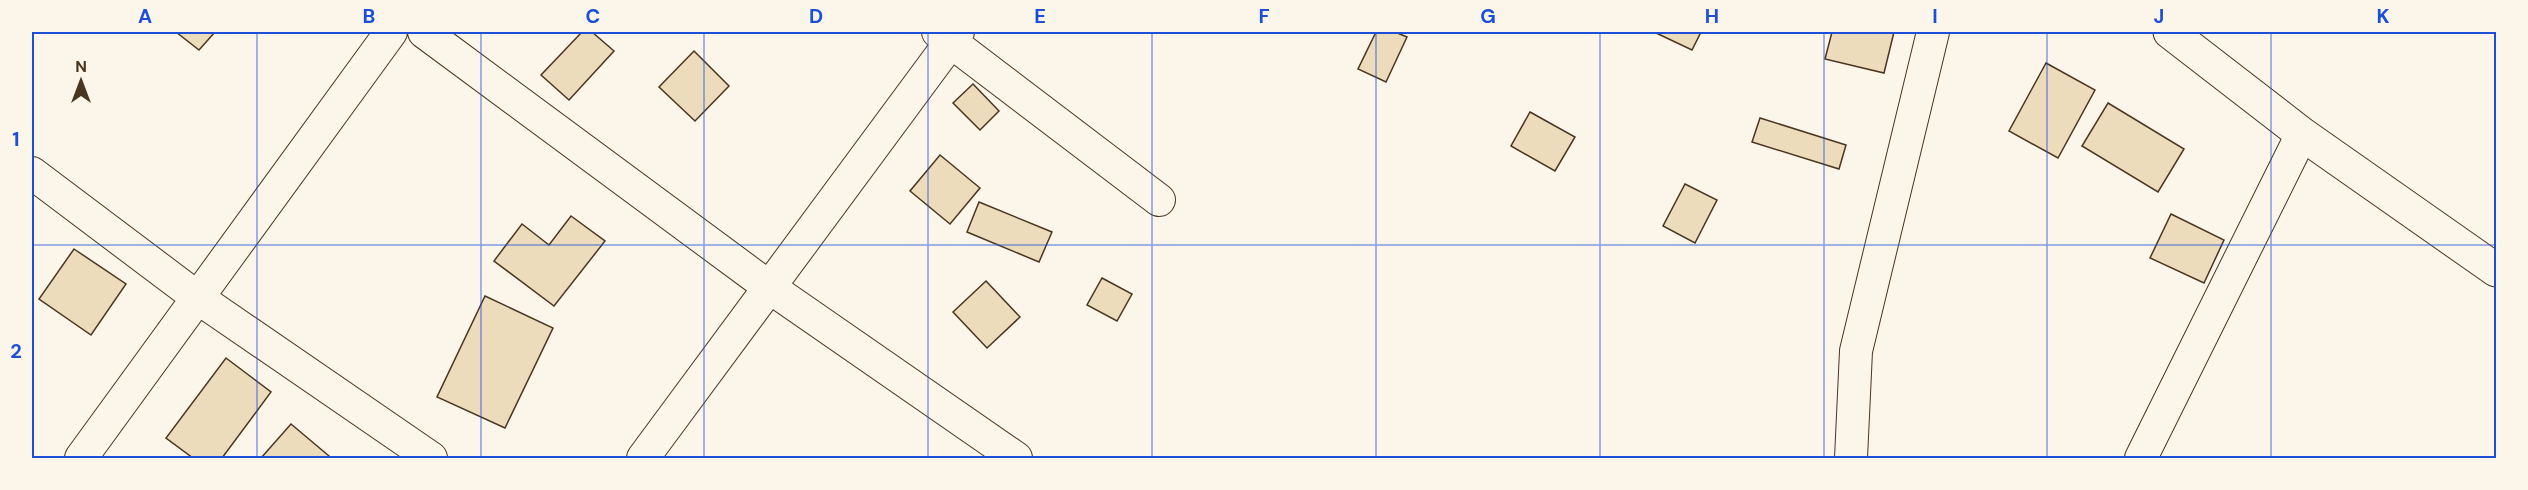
<svg xmlns="http://www.w3.org/2000/svg" width="2528" height="490" viewBox="0 0 2528 490" font-family="'DM Sans',sans-serif">
  <rect width="100%" height="100%" fill="#fbf6e9"/>
  <path fill="#ecdcbc" stroke="#4a3520" stroke-width="1.5" d="M176,32H215L199,50Z
    M582,32H592L614,51L569,100L541,75Z
    M1376,32H1395L1407,37L1386,82L1358,69Z
    M1654,32H1701L1692,50Z
    M1832,32H1894L1884,73L1825,59Z
    M694,51L729,86L695,121L659,87Z
    M2046,63L2095,90L2058,158L2009,131Z
    M973,84L999,111L980,130L953,103Z
    M2108,103L2184,149L2158,192L2082,146Z
    M1530,112L1575,137L1555,171L1511,146Z
    M1760,118L1846,145L1839,169L1752,142Z
    M940,155L980,188L950,224L910,191Z
    M1685,184L1717,200L1695,243L1663,226Z
    M979,202L1052,232L1039,262L967,232Z
    M2171,214L2224,240L2204,283L2150,258Z
    M571,216L605,241L554,306L494,261L522,224L549,245Z
    M74,249L126,284L91,335L39,299Z
    M1102,278L1132,294L1117,321L1087,305Z
    M986,281L1020,317L987,348L953,312Z
    M485,296L553,328L505,428L437,397Z
    M226,358L271,392L222,458H193L166,438Z
    M291,424L329,456L327,458H261Z"/>
  <g fill="none" stroke-linecap="round" stroke-linejoin="round">
    <g stroke="#4a3520" stroke-width="34">
      <path id="street" d="M424,32L769,287L1016,458
        M938,32L1159,200
        M32,173L198,298L431,458
        M81,458L391,32
        M643,458L958,32
        M1851,458L1856,351L1933,32
        M2141,458L2302,134"/>
    </g>
    <g stroke="#4a3520" stroke-width="35">
      <path id="highway" d="M2170,32L2302,134L2496,270"/>
    </g>
    <use href="#street" stroke="#fbf6e9" stroke-width="32"/>
    <use href="#highway" stroke="#fbf6e9" stroke-width="33"/>
  </g>
  <path fill="none" stroke="#1d4ed8" stroke-width="1.5" stroke-opacity="0.55" d="M257,32V458M481,32V458M704,32V458M928,32V458M1152,32V458M1376,32V458M1600,32V458M1824,32V458M2047,32V458M2271,32V458M32,245H2496"/>
  <rect width="2528" height="490" fill="none" stroke="#fbf6e9" stroke-width="66"/>
  <g transform="translate(81 81)" stroke="#fbf6e9" stroke-width="4.5" paint-order="stroke">
  <path d="M0-4.5L10 22L0 15L-10 22Z" fill="#4a3520"/>
  <text y="-9" font-size="16" font-weight="bold" text-anchor="middle" fill="#4a3520">N</text>
  </g>
  <rect x="33" y="33" width="2462" height="424" fill="none" stroke="#1d4ed8" stroke-width="2"/>
  <g font-size="20" text-anchor="middle" font-weight="bold" fill="#1d4ed8">
    <text x="145" y="23">A</text>
    <text x="369" y="23">B</text>
    <text x="593" y="23">C</text>
    <text x="816" y="23">D</text>
    <text x="1040" y="23">E</text>
    <text x="1264" y="23">F</text>
    <text x="1488" y="23">G</text>
    <text x="1712" y="23">H</text>
    <text x="1935" y="23">I</text>
    <text x="2159" y="23">J</text>
    <text x="2383" y="23">K</text>
    <text x="16" y="146">1</text>
    <text x="16" y="358">2</text>
  </g>
</svg>
